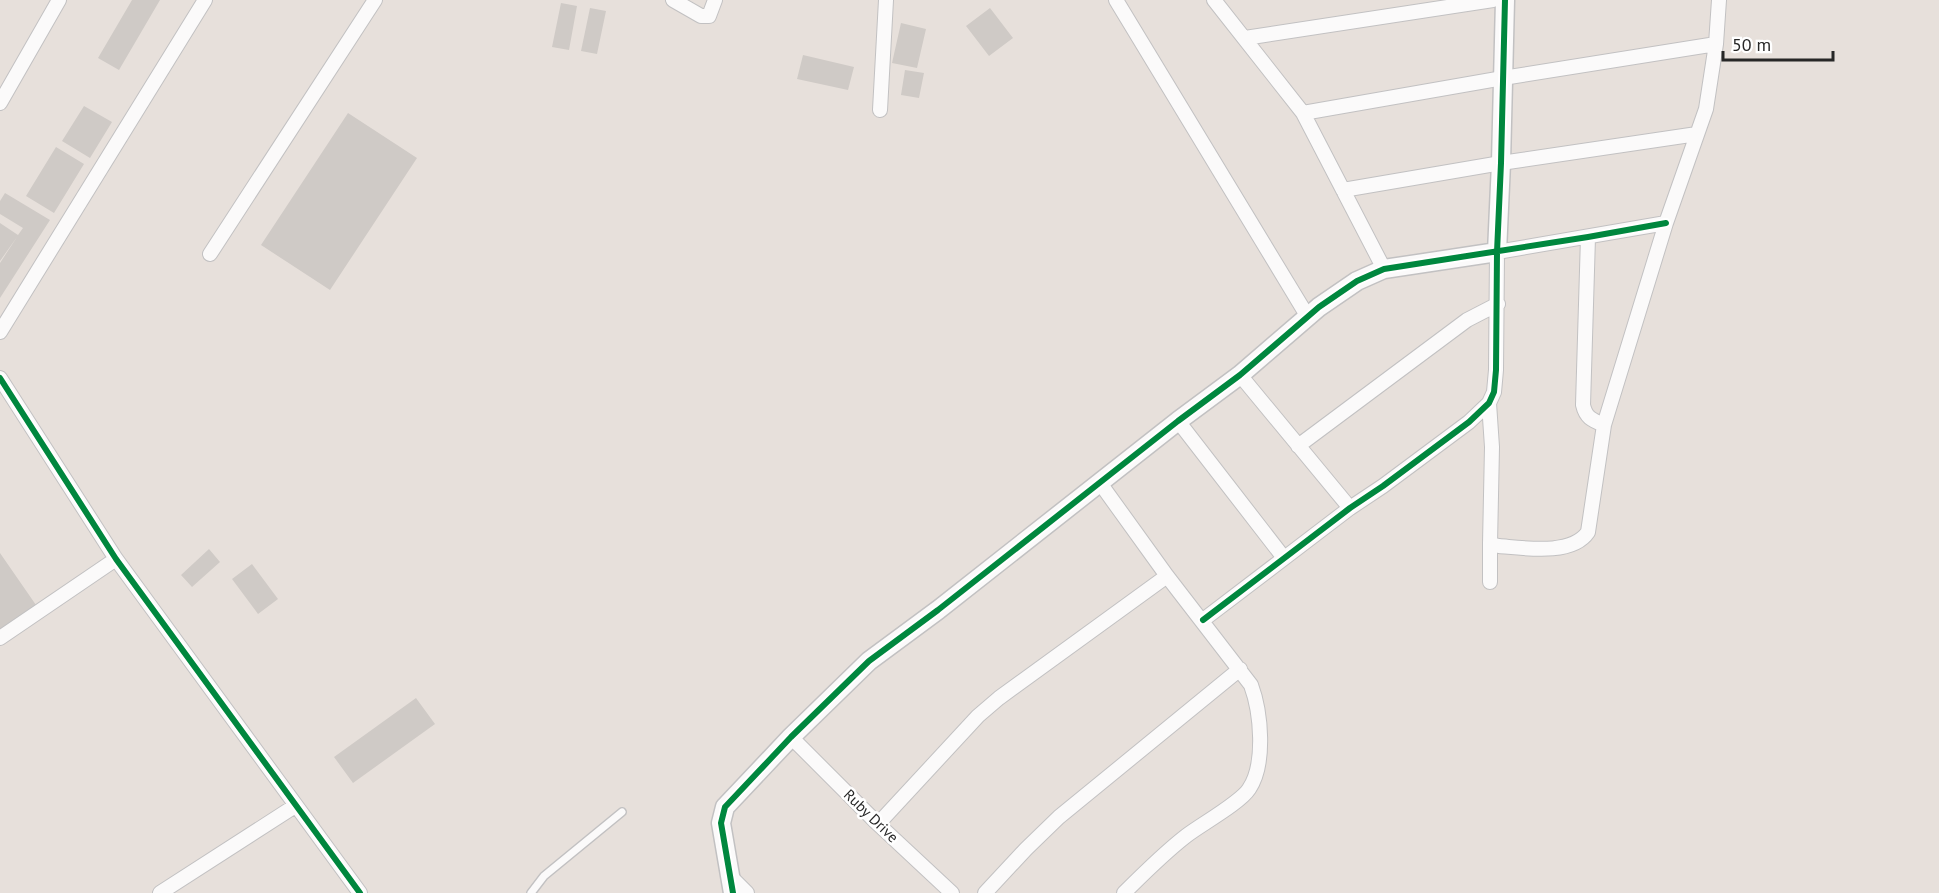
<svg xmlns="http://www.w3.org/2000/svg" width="1939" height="893" viewBox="0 0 1939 893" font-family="'PT Sans',sans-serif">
  <rect width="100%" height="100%" fill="#e7e0db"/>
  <path fill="#cfcac6" d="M132,0H160L119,70L98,58Z
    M561,3L577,6L569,50L552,47Z
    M590,8L606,11L597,54L581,51Z
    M990,8L1013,38L989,56L966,26Z
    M901,23L926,29L917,68L892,63Z
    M803,55L854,67L848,90L797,79Z
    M905,70L924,73L919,98L901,95Z
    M84,106L112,122L90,158L62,141Z
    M348,113L417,158L330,290L261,245Z
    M56,147L84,164L54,213L26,196Z
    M5,193L50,220L0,298V263L17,237L0,261V223L18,235L23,228L0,214V201Z
    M209,549L220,562L192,587L181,575Z
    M0,553L36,605L0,629Z
    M252,564L278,599L258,614L232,579Z
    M416,698L435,724L353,783L334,757Z"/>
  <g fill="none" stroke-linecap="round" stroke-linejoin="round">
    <g stroke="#c2c1c2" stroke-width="10">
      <path id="service" d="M531,893L544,876L622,812"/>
    </g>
    <g stroke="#c2c1c2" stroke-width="16">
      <path id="minor" d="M673,0L701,16H709L715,0
        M1116,0L1308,317
        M1214,0L1303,113L1384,269
        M1245,38L1493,0
        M0,103L59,0
        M880,110L886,0
        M1303,113L1503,78L1716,44
        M1343,190L1501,163L1697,134
        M1588,237L1583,405C1586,418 1592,420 1604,425L1666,223L1706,109L1716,44L1719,0
        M210,254L375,0
        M0,332L205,0
        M1240,375L1350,508
        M0,378L116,559L360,893
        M1489,403L1492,447L1490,544L1499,546C1524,548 1572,556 1588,532L1604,425
        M1178,421L1284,558
        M1298,446L1467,320L1498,304
        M1100,483L1167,576L1251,685C1261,712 1266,764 1249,789C1240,803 1200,825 1186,836C1164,853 1144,873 1124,893
        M1490,544V582
        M1203,620L1350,508L1383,486L1469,422L1489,403L1494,392L1496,370L1497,252L1666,223
        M0,638L116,559
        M791,737L878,824L952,893
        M878,824L978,716L999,698L1167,576
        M730,876L747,893
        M160,893L295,806
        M985,893L1026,849L1059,817L1240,669"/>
    </g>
    <g stroke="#c2c1c2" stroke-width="21">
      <path id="tertiary" d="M733,893L721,823L725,807L791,737L869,661L938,610L1178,421L1240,375L1319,307L1357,281L1384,269L1497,252L1501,163L1505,0"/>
    </g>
    <use href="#service" stroke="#fbfafa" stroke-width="7"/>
    <use href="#minor" stroke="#fbfafa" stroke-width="14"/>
    <use href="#tertiary" stroke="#fbfafa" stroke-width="18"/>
    <g stroke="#fff" stroke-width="10">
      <path id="cycleway" d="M0,378L116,559L360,893
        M1203,620L1350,508L1383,486L1469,422L1489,403L1494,392L1496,370L1497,252L1501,163L1505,0
        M733,893L721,823L725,807L791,737L869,661L938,610L1178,421L1240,375L1319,307L1357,281L1384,269L1588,237L1666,223"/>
    </g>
    <use href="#cycleway" stroke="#00873e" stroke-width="6"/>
  </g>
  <g text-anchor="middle" stroke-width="5" stroke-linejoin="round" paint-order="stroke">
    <g font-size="15" fill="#272727" stroke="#fff">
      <text transform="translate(871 816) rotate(44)" y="5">Ruby Drive</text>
    </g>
  </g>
  <path d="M1723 51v9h110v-9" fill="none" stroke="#272727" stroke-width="3"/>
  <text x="1732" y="51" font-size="18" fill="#272727" stroke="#ffffff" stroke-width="4.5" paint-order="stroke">50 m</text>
</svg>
